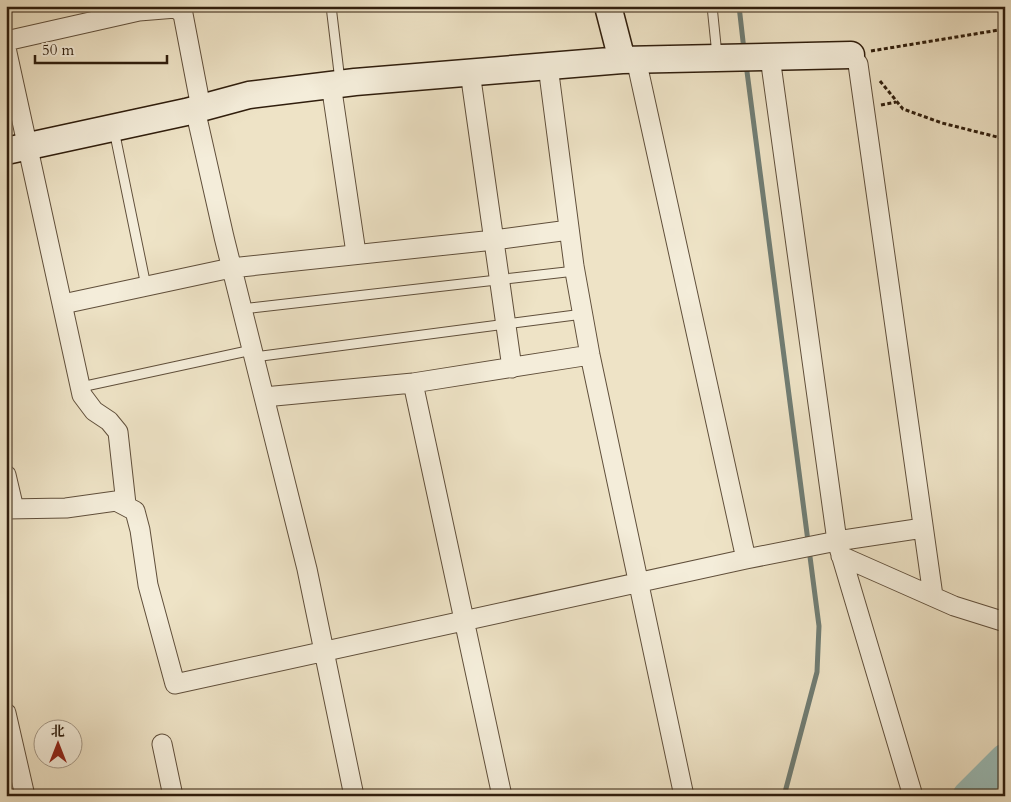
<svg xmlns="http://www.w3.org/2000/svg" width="1011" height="802" viewBox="0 0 1011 802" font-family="Cardo,'Noto Serif SC',serif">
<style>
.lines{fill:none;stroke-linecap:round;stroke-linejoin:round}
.stream{stroke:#707d74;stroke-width:5}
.river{stroke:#9abdb9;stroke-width:31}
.lane-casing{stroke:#604f3b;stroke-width:11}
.street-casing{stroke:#604f3b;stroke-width:21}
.secondary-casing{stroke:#301e0d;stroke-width:29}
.path{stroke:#301e0d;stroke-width:3;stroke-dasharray:4 2.5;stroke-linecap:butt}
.lane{stroke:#f4edda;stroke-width:9}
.street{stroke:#f4edda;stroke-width:19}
.secondary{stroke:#f4edda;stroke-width:26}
</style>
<rect width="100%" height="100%" fill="#eee3c6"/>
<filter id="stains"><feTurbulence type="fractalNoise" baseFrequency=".004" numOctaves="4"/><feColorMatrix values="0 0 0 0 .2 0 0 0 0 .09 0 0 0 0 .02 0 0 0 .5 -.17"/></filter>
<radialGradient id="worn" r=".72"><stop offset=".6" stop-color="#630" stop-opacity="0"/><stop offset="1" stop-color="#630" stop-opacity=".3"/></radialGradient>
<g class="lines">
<!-- stream -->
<path class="stream" d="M739,6L744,50
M746,64L819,626L817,672L784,796"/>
<!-- river -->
<path class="river" d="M968,796L1005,759"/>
<!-- lane casing -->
<g class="lane-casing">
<path id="lane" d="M331,6L340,81
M712,6L717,55
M114,130L146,286
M242,309L575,271
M254,357L583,314
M81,387L252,350"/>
</g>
<!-- street casing -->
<g class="street-casing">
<path id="street" d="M6,41L139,11L176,8L183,14L201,108
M6,48L82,395L94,411L109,421L118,432L126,504
M851,55L858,64L933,596
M770,57L837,541L913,796
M636,59L746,559
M548,66L574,266L590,355L684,796
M470,72L512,368
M331,84L356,253
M195,109L224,237L307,569L354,796
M63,304L231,268L494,240L569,230
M413,383L502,796
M264,397L413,383L590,355
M6,475L14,509
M6,509L66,508L116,501L135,511L140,530L148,585L175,684L746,559L837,541L923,528
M841,556L954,606L1005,622
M6,713L25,796
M162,744L173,796"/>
</g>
<!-- secondary casing -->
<g class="secondary-casing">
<path id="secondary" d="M608,6L622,60
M6,151L186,112L249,95L355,82L622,60L851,55"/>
</g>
<!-- path -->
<path class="path" d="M871,51L1005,29
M880,81L903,109L942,123L1005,139
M881,105L896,102"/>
<!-- lane -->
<use href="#lane" class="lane"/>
<!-- street -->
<use href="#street" class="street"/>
<!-- secondary -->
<use href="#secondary" class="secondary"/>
</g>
<!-- margin -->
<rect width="1011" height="802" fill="none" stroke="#eee3c6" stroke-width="25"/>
<rect x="8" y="8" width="996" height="787" fill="none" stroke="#301e0d" stroke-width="2.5"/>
<rect x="12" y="12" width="986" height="777" fill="none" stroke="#301e0d"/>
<!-- north arrow -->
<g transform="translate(58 744)"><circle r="24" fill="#f4edda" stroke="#a69a88"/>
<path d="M0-4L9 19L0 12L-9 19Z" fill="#8f2418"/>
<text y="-8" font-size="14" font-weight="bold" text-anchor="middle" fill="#301e0d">北</text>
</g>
<!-- scale -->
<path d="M35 55v8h132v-8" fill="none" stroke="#301e0d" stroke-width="2.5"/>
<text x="42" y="55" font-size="15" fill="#301e0d" stroke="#f4edda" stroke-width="4" paint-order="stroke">50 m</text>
<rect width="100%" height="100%" filter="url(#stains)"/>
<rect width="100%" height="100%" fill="url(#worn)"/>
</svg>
